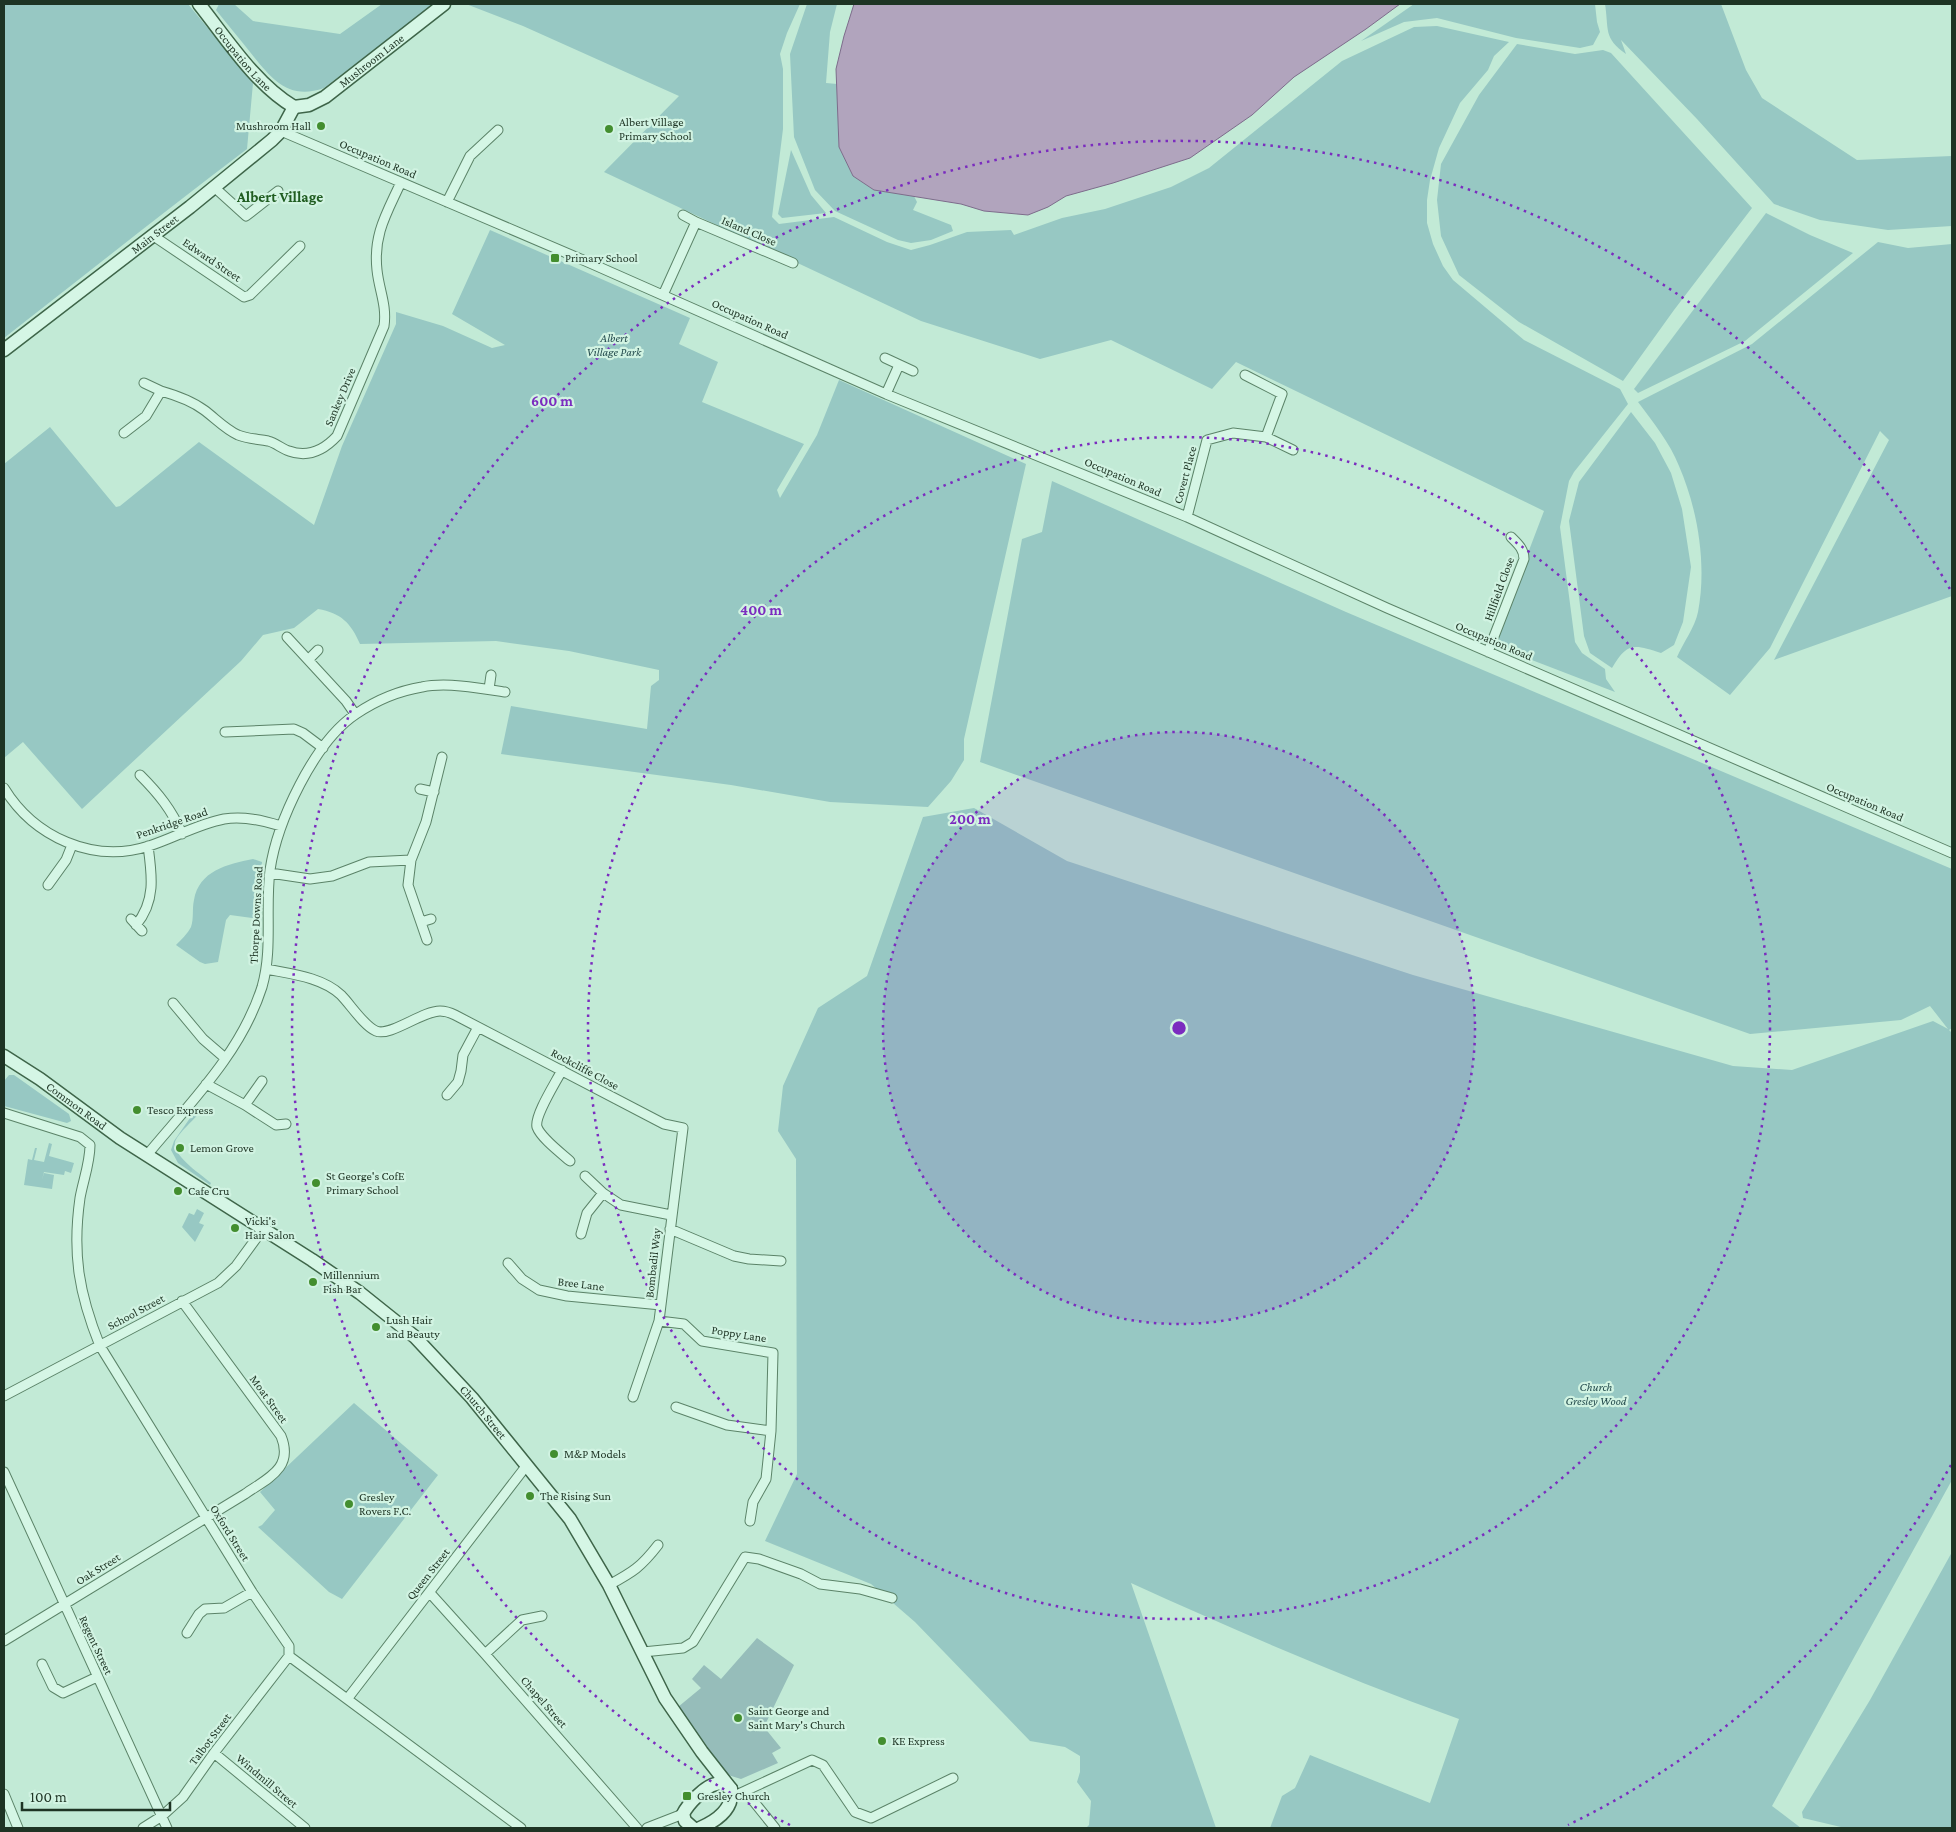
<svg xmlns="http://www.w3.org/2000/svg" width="1956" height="1832" viewBox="0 0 1956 1832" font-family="'Crimson Pro',serif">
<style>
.green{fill:#97c8c3}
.cemetery{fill:#96bdba}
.water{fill:#b1a4bd;stroke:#7d6c8b}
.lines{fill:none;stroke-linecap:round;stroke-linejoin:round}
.street-casing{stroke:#5b8368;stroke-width:11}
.secondary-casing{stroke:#3e6549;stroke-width:15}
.street{stroke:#d5f6e5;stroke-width:9}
.secondary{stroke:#d5f6e5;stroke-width:12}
.ring{fill:none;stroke:#7b2cbf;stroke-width:2.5;stroke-dasharray:2.5 5}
.poi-dot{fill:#438e2f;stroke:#d1f3e2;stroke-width:2}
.labels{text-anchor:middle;stroke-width:4.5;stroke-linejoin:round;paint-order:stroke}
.street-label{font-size:12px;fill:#1e3424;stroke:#d1f3e2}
.poi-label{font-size:12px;fill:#1e3424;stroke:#d1f3e2;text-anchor:start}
.park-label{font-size:12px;font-style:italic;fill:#264d4f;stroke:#d1f3e2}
.quarter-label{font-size:15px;font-weight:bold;fill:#205d21;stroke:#d1f3e2}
.centre{fill:#7b2cbf;stroke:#d1f3e2;stroke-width:2.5}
.ring-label{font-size:15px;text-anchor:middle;font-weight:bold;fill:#7b2cbf;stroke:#d1f3e2;stroke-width:4.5;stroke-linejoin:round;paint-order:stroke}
</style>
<rect width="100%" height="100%" fill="#c2ead6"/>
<!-- green -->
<path class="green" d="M4,4H188L253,83L247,149C165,211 85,275 4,338Z
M219,4H234L253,21L340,34L382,4H434L324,88C288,101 271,78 250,52C239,38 227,24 216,10Z
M466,4H800L787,33L780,54L783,69V129L772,217L779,224L834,217L887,242L911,250L930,245L967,232L1011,230L1014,235L1062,218L1105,209L1171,187L1209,168L1342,61L1414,27L1437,26L1509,42L1494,56L1488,70L1460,103L1439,148L1430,180L1427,200V223L1433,244L1443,266L1453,280L1524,340L1620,389L1628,404L1574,472L1569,481L1560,527L1575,642L1582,653L1605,669L1606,679L1615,692L1493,645L1544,511L1236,362L1212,389L1111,340L1040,359L921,321L604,172L679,96L523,26Z
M807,4H837L830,32L826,83L837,84L839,147L853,176L874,190L914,196L917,202L913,210L951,225L953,231L931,240L911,243L898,240L835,211L815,190L794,137L790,54Z
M1414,4H1595L1597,22L1600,32L1593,45L1580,48L1516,38L1437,18L1404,22L1361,41Z
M1605,4H1721L1746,70L1762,98L1857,160L1952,156V226L1888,230L1820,220L1774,204L1697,119L1621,40L1626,54C1603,38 1609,29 1605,4Z
M1517,44L1575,54L1603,50L1611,53L1752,208L1674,310L1623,381L1519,322L1459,275L1441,236L1437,200L1441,164L1479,95Z
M791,150L811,195L826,213L782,218L778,214Z
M1766,213L1810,235L1853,253L1745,341L1638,393L1634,389Z
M490,230L690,318L679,344L718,362L702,402L804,444L777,490L780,498L817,435L839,380L1026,464L964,739V760L951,781L928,807L830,802L731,785L501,754L511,706L647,729L651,686L659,680V670L569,651L496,641L360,644C351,623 341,613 318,609L294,628L263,635L241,661L82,809L23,742L4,758V464L50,427L116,507L120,506L199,442L314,525L342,446L396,324V312L443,326L492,348L505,345L452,314Z
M1878,242L1908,248L1952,244V596L1774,660L1889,440L1880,431L1770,648L1730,695L1677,657C1683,643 1695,627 1698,612C1707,565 1698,510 1679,466C1670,443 1653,422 1638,402L1752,344Z
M1631,412L1655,443L1671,473L1682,509L1691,567L1683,622L1674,645L1661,653C1634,644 1627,642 1612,668L1590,653L1584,636L1569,521L1579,482Z
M1052,481L1346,612L1952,869V1028L1949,1030L1952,1033V1480L1772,1806L1801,1828H1270L1282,1796L1295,1788L1310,1755L1430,1803L1459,1719C1347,1679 1239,1632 1131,1583L1216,1828H1086L1089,1825L1091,1801L1077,1782L1080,1772V1756L1065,1747L1030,1741L915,1622L871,1584L765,1541L797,1474L796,1159L778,1131L783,1086L818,1008L867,976L923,817L974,808L1067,861L1413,975L1733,1066L1792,1070L1933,1021L1948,1029L1930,1006L1901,1020L1750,1034L980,762L1022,539L1042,532Z
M253,859L262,862L260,882V919L230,915L226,920L218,962L205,964L200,962L176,945C181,940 188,933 191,927C194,919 192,908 194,900C199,871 227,864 253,859Z
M9,1075H14L69,1114L71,1121L67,1123L4,1106V1081Z
M197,1108L201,1111C195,1119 178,1133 175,1142C172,1156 202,1175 211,1183L210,1185L178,1163L171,1150L174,1141Z
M49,1143L52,1144L49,1156L74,1163L71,1173L65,1171L64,1175L44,1172L42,1180L44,1173L54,1175L52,1189L24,1185L28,1159L32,1160L35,1148H37L34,1160L44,1162Z
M197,1209L204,1213L199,1223L204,1225L195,1242L182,1227L189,1213L194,1215Z
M354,1403L438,1475L342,1599L329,1592L258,1527L262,1525L275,1510L260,1492Z
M1952,1552V1828H1845L1803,1818L1802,1812L1870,1700Z"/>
<!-- cemetery -->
<path class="cemetery" d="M757,1638L794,1665L764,1727L781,1748L772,1753L778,1763L741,1779L728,1775L678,1707L701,1688L692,1679L704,1665L721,1679Z"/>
<!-- water -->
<path class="water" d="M854,4H1400L1366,29L1294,77L1252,115L1190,158L1113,183L1066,196L1048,207L1028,215L984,211L961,204L874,190L853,176L839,147L836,69L844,36Z"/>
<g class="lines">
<!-- street casing -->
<g class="street-casing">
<path id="street" d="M281,131L590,263L886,394L1187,517L1387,608L1952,853
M214,187L246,216L278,191
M447,202L470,156L498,130
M683,215L696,222
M152,235L244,297L250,295L300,246
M663,295L696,222L793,263
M885,358L913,371
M1245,375L1282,394L1266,437
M144,383L161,391
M886,394L899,365
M124,433L146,416L161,391C175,395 192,401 204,410C215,418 225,429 238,435C248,439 258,439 268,441C276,443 282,449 289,451C308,458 324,450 337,436L384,326C387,305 379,290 377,270C373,234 387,213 401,182
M1187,517L1207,440L1233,433L1266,437L1293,450
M287,637L346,701L355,714
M1488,652L1524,559C1524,549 1518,544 1511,537
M309,659L318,650
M489,689L491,675
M225,732L294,729L303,733L323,748
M140,775C158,793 172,810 182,834
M4,788C34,837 93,864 149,846C174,838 198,824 224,819C244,816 262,820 281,826
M420,789L434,792
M270,873L310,879L332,876L369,862L411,860
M48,885L66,860L72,845
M131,919L142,931
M421,922L431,919
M136,925C156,901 152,875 148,846
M427,940L408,885L411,860L426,822L442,757
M266,969C291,974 322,977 341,995C350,1004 364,1026 376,1031C390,1037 422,1011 440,1011C445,1011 451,1013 455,1015L664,1124L683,1128L659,1321L633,1397
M173,1003L203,1039L225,1058
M562,1070C556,1082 534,1116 537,1127C541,1138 561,1153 570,1161
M206,1084L245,1105L276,1125L286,1124
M447,1095L458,1082L461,1071L463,1055L478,1027
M245,1105L262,1081
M4,1113L80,1137L90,1145C90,1163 83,1181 80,1198C72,1254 79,1294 100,1346L252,1592L289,1646V1656L521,1828
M147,1155C190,1103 241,1053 262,987C273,949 265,910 270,870C277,822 314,742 356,714C375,701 398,691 422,687C446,682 480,688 505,692
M585,1176L603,1193L621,1205L671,1215
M670,1229L734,1256L749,1259L781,1261
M581,1234L587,1213L603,1193
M508,1263L522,1279L539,1290L567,1296L661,1305
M659,1321L684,1324L702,1341L773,1353L771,1431L766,1479L753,1502L750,1521
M4,1396L218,1283L236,1266L263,1229
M676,1407L727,1425L771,1431
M4,1472L167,1828
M609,1585C633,1572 641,1567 658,1545
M430,1593L485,1654L637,1828
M187,1633L199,1614L205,1609L224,1608L252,1592
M4,1641L245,1494C268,1478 294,1468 281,1436L182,1301
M643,1652L683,1648L693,1642L745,1557L759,1559L801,1574L820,1584L860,1589L892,1598
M485,1654L522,1620L542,1616
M42,1664L53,1687L63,1693L97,1677
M348,1698L527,1465
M214,1753L305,1828
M746,1792L775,1828
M4,1794L18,1828
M732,1797L812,1760L823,1765L855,1812L871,1818L953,1778
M143,1828L162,1816L183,1797L214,1753L289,1656
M647,1828L683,1814"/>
</g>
<!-- secondary casing -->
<g class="secondary-casing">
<g id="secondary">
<path id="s1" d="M199,4C226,38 256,85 294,107"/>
<path id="s2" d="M294,107L309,105L325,97L444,4"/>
<path id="s3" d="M4,350L190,207L272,140L281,131L294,107"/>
<path id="s4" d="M4,1056L40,1079L120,1138L312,1260L360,1293L415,1337L472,1398L570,1519L609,1585L665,1698L702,1752L731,1789"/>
<path d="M693,1828L685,1821L683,1814C688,1804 705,1786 716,1784C722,1782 726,1786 731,1789C734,1809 716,1821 700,1828"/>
</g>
</g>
<!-- street -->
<use href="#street" class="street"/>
<!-- secondary -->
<use href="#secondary" class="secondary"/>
</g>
<!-- distance rings -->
<circle cx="1179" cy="1028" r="296" fill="#7b2cbf" fill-opacity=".12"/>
<g class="ring">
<circle cx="1179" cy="1028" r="296"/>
<circle cx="1179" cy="1028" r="591"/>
<path d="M1951 1465A887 887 0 0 1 1568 1825M790 1825A887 887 0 1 1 1951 591"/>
</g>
<!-- markers -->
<g class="poi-dot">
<circle cx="321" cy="126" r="5"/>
<circle cx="609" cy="129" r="5"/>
<rect x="550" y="253" width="10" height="10" rx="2.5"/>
<circle cx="137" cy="1110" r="5"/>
<circle cx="180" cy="1148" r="5"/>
<circle cx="316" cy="1183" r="5"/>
<circle cx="178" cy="1191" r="5"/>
<circle cx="235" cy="1228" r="5"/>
<circle cx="313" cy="1282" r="5"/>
<circle cx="376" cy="1327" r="5"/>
<circle cx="554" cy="1454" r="5"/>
<circle cx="530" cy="1496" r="5"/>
<circle cx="349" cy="1504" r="5"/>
<circle cx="738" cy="1718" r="5"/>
<circle cx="882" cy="1741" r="5"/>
<rect x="682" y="1791" width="10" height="10" rx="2.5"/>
</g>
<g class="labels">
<!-- street labels -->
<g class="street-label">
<text dy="4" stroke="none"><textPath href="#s1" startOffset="70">Occupation Lane</textPath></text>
<text dy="4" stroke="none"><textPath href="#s2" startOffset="92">Mushroom Lane</textPath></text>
<text transform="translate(378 159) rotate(23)" y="4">Occupation Road</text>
<text transform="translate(749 231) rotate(23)" y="4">Island Close</text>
<text dy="4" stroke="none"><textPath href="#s3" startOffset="190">Main Street</textPath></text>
<text transform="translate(212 260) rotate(34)" y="4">Edward Street</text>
<text transform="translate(750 319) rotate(24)" y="4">Occupation Road</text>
<text transform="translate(340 397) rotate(-67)" y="4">Sankey Drive</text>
<text transform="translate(1185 475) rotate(-75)" y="4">Covert Place</text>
<text transform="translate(1123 477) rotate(23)" y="4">Occupation Road</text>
<text transform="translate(1499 589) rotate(-70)" y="4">Hillfield Close</text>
<text transform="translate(1494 641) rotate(23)" y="4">Occupation Road</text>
<text transform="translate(1865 802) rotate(23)" y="4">Occupation Road</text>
<text transform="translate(172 823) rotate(-19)" y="4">Penkridge Road</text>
<text transform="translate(256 915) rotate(-87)" y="4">Thorpe Downs Road</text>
<text transform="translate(585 1069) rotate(28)" y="4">Rockcliffe Close</text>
<text dy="4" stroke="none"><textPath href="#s4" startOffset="88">Common Road</textPath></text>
<text transform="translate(653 1263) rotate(-84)" y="4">Bombadil Way</text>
<text transform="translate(581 1284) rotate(7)" y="4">Bree Lane</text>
<text transform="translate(136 1312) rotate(-28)" y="4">School Street</text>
<text transform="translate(739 1334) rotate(9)" y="4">Poppy Lane</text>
<text transform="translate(269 1399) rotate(54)" y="4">Moat Street</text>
<text dy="4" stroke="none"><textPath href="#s4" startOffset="600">Church Street</textPath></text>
<text transform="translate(230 1533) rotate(58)" y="4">Oxford Street</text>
<text transform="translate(98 1569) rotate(-32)" y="4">Oak Street</text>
<text transform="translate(428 1574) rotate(-52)" y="4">Queen Street</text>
<text transform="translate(96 1645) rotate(65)" y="4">Regent Street</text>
<text transform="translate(544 1702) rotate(49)" y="4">Chapel Street</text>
<text transform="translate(210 1739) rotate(-53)" y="4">Talbot Street</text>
<text transform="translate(267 1781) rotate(40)" y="4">Windmill Street</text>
</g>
<!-- poi labels -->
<g class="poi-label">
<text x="619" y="126">Albert Village<tspan x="619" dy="14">Primary School</tspan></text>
<text x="311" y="130" text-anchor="end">Mushroom Hall</text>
<text x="565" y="262">Primary School</text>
<text x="147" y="1114">Tesco Express</text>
<text x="190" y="1152">Lemon Grove</text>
<text x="326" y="1180">St George's CofE<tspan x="326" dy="14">Primary School</tspan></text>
<text x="188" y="1195">Cafe Cru</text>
<text x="245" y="1225">Vicki's<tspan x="245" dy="14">Hair Salon</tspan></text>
<text x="323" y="1279">Millennium<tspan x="323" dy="14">Fish Bar</tspan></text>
<text x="386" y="1324">Lush Hair<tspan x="386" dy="14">and Beauty</tspan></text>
<text x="564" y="1458">M&amp;P Models</text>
<text x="540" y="1500">The Rising Sun</text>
<text x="359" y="1501">Gresley<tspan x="359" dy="14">Rovers F.C.</tspan></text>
<text x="748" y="1715">Saint George and<tspan x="748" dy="14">Saint Mary's Church</tspan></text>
<text x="892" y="1745">KE Express</text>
<text x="697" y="1800">Gresley Church</text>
</g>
<!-- park labels -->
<g class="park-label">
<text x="614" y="342">Albert<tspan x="614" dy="14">Village Park</tspan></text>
<text x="1596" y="1391">Church<tspan x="1596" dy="14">Gresley Wood</tspan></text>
</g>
<!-- quarter labels -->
<g class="quarter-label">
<text x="280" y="202">Albert Village</text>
</g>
</g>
<circle cx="1179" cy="1028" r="8" class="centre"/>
<g class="ring-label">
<text x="552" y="406">600 m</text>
<text x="761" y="615">400 m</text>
<text x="970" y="824">200 m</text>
</g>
<!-- border -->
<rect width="1956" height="1832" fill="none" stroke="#1e3424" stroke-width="10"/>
<!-- scale -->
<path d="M22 1802v8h148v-8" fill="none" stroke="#1e3424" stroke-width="2.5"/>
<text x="30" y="1802" font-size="15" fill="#1e3424" stroke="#d1f3e2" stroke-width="4" paint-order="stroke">100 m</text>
</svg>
